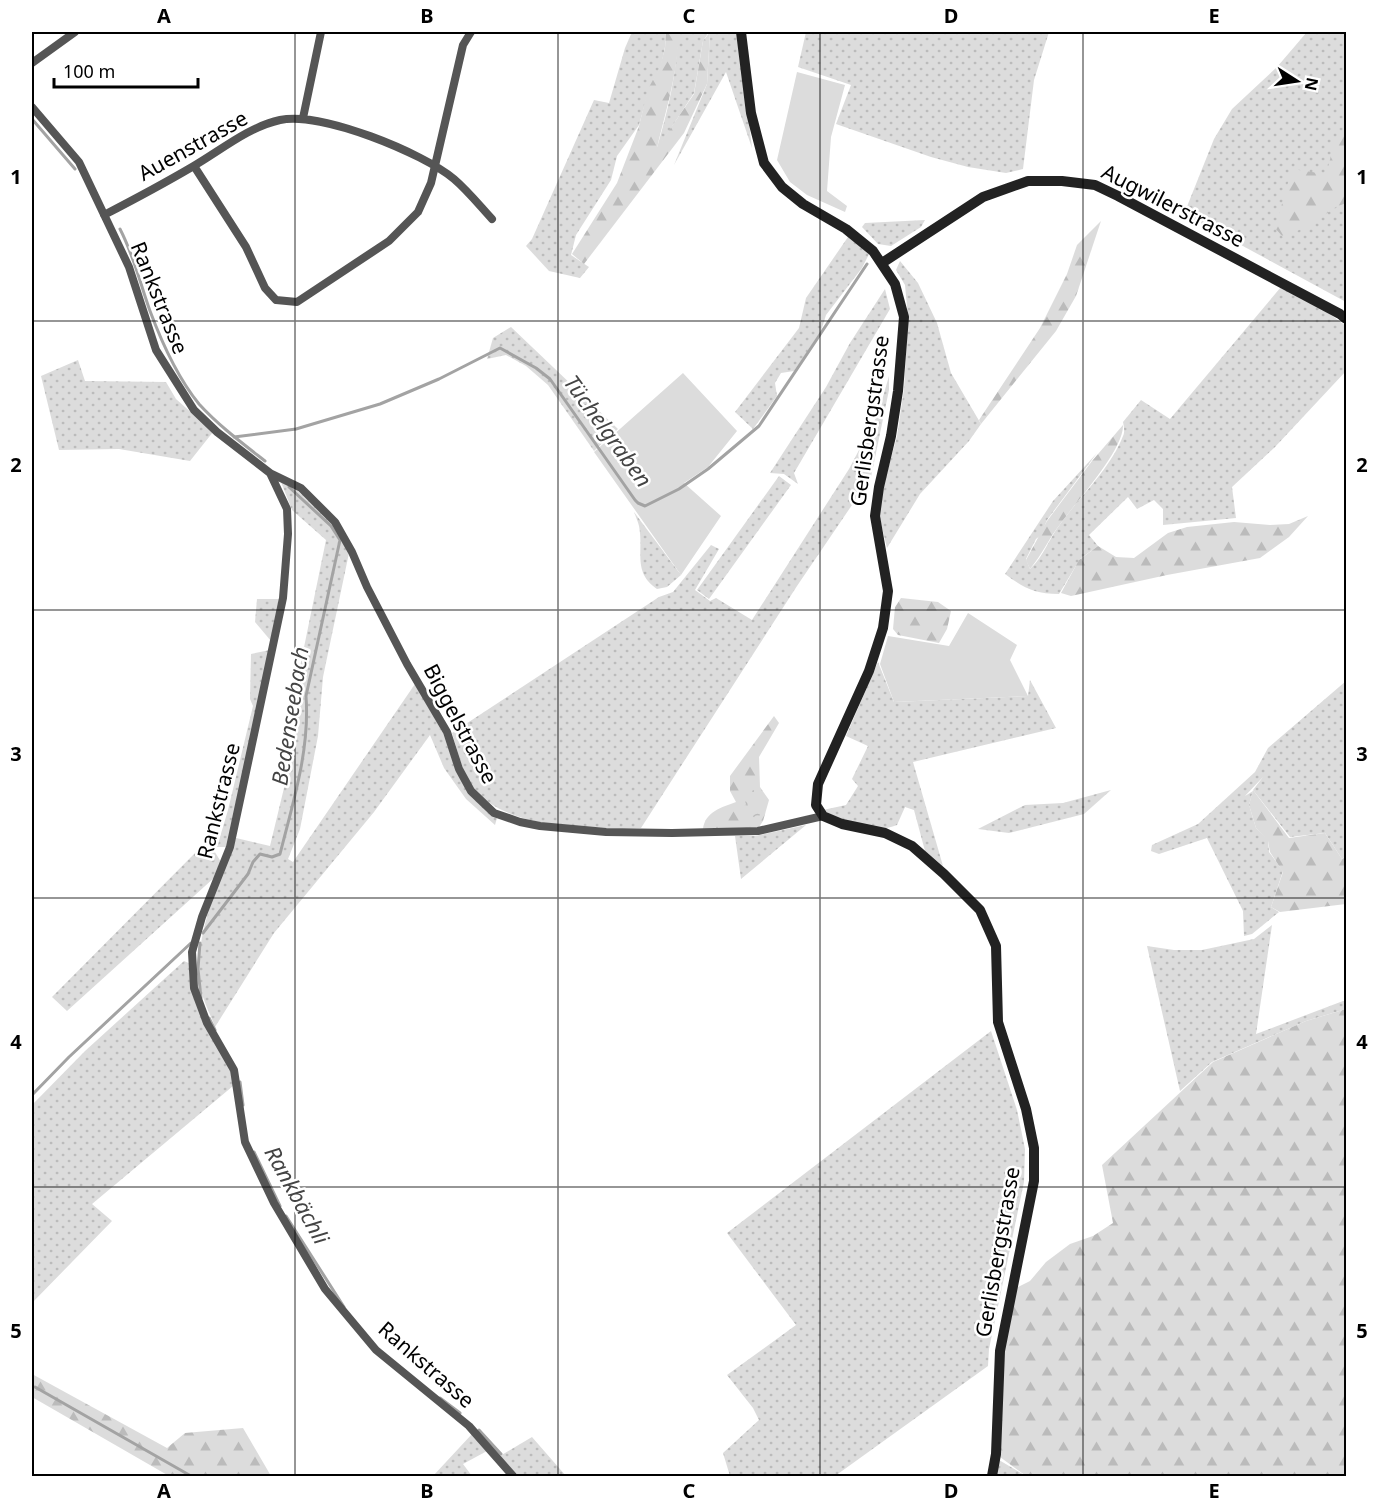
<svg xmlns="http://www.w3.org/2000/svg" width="1378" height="1508" viewBox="0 0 1378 1508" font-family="'Noto Sans',sans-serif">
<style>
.grass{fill:url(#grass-dots)}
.forest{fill:url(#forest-firs)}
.park{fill:url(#park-crowns)}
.garden{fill:#dcdcdc}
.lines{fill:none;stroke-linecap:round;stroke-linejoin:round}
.stream{stroke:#a3a3a3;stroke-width:3}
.street{stroke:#555;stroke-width:8}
.secondary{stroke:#222;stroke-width:10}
.grid{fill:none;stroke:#000;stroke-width:1.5;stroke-opacity:0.55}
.labels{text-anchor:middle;stroke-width:5;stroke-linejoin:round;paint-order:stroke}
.street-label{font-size:21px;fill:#000;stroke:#fff}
.water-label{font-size:22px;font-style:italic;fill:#444;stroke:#fff}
.neatline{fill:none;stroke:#000;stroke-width:2}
.grid-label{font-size:20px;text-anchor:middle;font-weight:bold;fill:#000}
</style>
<defs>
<pattern id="grass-dots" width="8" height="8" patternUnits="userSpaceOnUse" patternTransform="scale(1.5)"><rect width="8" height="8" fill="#dcdcdc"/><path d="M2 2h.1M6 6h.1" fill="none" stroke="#bbb" stroke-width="1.8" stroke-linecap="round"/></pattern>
<pattern id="forest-firs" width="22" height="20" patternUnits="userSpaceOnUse" patternTransform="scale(1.5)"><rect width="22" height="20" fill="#dcdcdc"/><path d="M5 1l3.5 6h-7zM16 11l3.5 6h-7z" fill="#bbb"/></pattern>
<pattern id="park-crowns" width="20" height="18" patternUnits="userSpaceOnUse" patternTransform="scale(1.5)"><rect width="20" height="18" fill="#dcdcdc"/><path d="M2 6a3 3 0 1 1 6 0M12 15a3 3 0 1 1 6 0" fill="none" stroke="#bbb"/></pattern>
</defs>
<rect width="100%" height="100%" fill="#fff"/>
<!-- grass -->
<path class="grass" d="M632,32H666L665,47L661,66L649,89L639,125L617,156L611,180L576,235L571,255L589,267L580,278L549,271L526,246L532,239L594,100L609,103L625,48Z
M678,32H709L703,41L694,93L656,151C668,111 677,73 678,32Z
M710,32H738L752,148L726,72L674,165L707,84Z
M806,32H1049L1034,80L1023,169L1006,173L968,167L931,157L836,124L851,85L798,67Z
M1307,32H1346V302L1184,214L1214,139L1232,109L1277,67Z
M925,220L921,227L891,246L878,244L862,227L865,223Z
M848,237L869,254L862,268L826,315L821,331L794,371L781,373L775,383L777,396L753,429L735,412L799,328L806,298Z
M900,261L918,283L937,323L951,373L981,424L969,441L920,494L887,548L879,515L884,484L897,436L904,389L908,317L905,285L896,270Z
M1281,287L1323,309L1346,326V371L1275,447L1232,487L1236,518L1163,525V509L1154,500L1137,509L1128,497L1089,535L1098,546L1080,559L1059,594C1034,594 1024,588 1005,574L1053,501L1097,453L1047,520L1041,535L1036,539L1026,559L1030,569C1044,556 1049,538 1061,523C1081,495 1110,469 1123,436C1125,432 1124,427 1123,422L1141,400L1170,419Z
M885,289L890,309L794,473L798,484L784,474L770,473L826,387L850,343Z
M511,327L618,429L594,451L548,385L526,366L506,355L487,359L493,338Z
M78,360L85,381L166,382L176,399L213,432L190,461L119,449L59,450L41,376Z
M889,376V390L871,477L797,586L641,828C590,828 510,831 474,789C462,774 458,751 452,733L659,597L673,592L711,545L719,549L695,590L710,601L716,598L752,620L849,469L878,414Z
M779,476L791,485L709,599L697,590Z
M281,482L298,491L332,524L349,553L323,677L318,736L300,829L288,859L293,862L415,684L443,733L456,770L497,818L495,825L466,799L444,768L430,735L374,812L274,933L215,1027C210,1013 201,997 200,983C194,933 219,884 236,838L270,846L291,759L294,696L326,540L292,510Z
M634,512L681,575L667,587L657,589C632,572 644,551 639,526C638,522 636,517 634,512Z
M257,599H280L271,641L255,622Z
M270,650L227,847H217L228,810L253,706L250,699L251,654Z
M878,662L894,702L1028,696L1030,680L1056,728L913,762L943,866L925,851L914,810L905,807L897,825C874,835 843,822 823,810L846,805L858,786L852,779L868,746L846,736Z
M1346,681V856L1342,859L1325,833L1290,837L1253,790L1263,777L1245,796L1253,791L1249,805L1256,828L1268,840L1269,852L1283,871L1271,907L1279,912L1252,934L1244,936L1243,911L1207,838L1159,854L1151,851L1152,845L1198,824L1255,772L1268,748Z
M1111,790L1084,814L1009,833L978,829L1025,805L1063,803Z
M806,825L741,879L735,836H755Z
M201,847L213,849L221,862L215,877L67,1011L52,997Z
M1272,925L1256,1034L1343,1001H1346V1009L1306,1021L1212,1062L1180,1091L1147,946L1174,950H1202L1254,939Z
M184,961L191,964L192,989L231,1072L233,1086L92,1204L112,1221L32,1303V1105L85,1051Z
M991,1031L1017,1110L1025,1149L1024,1182L989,1349L988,1366L835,1476H730L723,1453L759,1420L753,1408L727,1375L796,1325L727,1233Z
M472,1434L487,1451L463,1464L472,1476H433Z
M532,1437L566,1476H518L500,1456Z
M999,1460L1026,1476H997Z"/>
<!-- forest -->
<path class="forest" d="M666,32H679C677,76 667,106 657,148L694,94L703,41L710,32L707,84L684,133L584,264L572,254L617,183L639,126L648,89L660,67L665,48Z
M1346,133V203L1336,207L1306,227L1283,237L1275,228L1292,169L1325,174C1331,162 1331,151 1335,138Z
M1101,221L1076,296L1056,331L981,424L979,420L1040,328L1067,274L1077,245Z
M1123,425C1124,450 1076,502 1061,523C1049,538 1042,555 1030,569L1026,560L1047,521L1092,461Z
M1308,516L1289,537L1260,558L1167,575L1071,596L1061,593L1079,560L1098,546L1116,557L1134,558L1168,533L1187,527L1234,522L1270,525L1289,524Z
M901,598L938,602L951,611L947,629L939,643L898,635L893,629L895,607Z
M774,716L779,723L759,757L760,787L769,800L763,821L759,827L703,829C705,812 722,807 736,802L730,791V776Z
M1253,790L1289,838L1325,833L1342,859L1346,857V904L1280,912L1271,907L1283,872L1270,852L1268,841L1256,828L1249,805Z
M1346,1009V1476H1026L996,1454L1010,1291L1030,1281L1046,1262L1070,1244L1093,1236L1113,1223L1102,1165L1213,1062L1306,1021Z
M32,1374L167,1448L185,1433L243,1428L271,1476H169L32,1397Z"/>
<!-- park -->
<path class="park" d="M756,790L763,805L758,820L745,811L746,791Z"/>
<!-- garden -->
<path class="garden" d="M797,72L845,85L831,137L827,191L847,206L845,212L807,195L790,182L777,160Z
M683,373L737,431L708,467L684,483L721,516L681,575L594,452Z
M968,613L1017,645L1010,660L1028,696L894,702L880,664L888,636L949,646Z"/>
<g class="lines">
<!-- stream -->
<path class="stream" d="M32,119L75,169
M120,229C134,256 140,283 150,311C162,343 177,377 199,404C218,425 242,443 265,461
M234,437L296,429L380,404L439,379L500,348L536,368L550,379L635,500L638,503L645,506L679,489L708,469L759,426L867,264
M203,933L248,874L253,862L260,854L272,857L280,854C293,802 310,750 306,696L340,540L331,526L289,487
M200,943L198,969L201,998
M209,1018L215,1030
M240,1082L243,1105
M32,1095L69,1057L191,943
M254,1152L280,1206
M286,1216L344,1307
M35,1387L191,1476
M440,1398L460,1413
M479,1430L501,1454"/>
<!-- street -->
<path class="street" d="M32,63L75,32
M32,107L79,162L129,267L156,350L194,410L217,432L270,473L287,509L288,534L283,598L255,730L230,847L202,917L192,952L194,988L207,1023L234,1070L245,1142L274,1203L325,1289L376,1350L469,1426L513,1476
M303,118L321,32
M194,166L246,247L265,288L276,300L297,302L389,241L418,212L431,183L463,45L471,32
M104,215C133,200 163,184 192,167C220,151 248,127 280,120C321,111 423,153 454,179C468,191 480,206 492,219
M270,473L301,488L335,522L352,552L367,587L407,664L447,732L459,769L471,791L494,813L520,822L540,826L606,832L672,833L758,831L823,816"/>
<!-- secondary -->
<path class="secondary" d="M741,32L751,113L764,163L782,187L803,204L846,229L873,251L895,284L904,317L898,391L891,436L879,487L875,516L888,591L883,628L869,671L818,784L816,805L823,816L842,824L885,833L912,846L944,874L980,910L996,946L998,1022L1026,1109L1034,1148V1181L1000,1351L996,1454L992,1476
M882,263L983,197L1028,181H1062L1095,185L1118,196L1340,314L1346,319"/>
</g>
<!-- grid -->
<path class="grid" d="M295,32V1476M558,32V1476M820,32V1476M1083,32V1476M32,321H1346M32,610H1346M32,898H1346M32,1187H1346"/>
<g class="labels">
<!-- street labels -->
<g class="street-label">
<text transform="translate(193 146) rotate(-29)" y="7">Auenstrasse</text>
<text transform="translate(1173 206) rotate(27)" y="7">Augwilerstrasse</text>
<text transform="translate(159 298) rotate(68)" y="7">Rankstrasse</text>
<text transform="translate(870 421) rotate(-82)" y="7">Gerlisbergstrasse</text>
<text transform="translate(460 724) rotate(62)" y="7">Biggelstrasse</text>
<text transform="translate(219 801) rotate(-76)" y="7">Rankstrasse</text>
<text transform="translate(998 1252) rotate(-80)" y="7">Gerlisbergstrasse</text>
<text transform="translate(426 1365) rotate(41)" y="7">Rankstrasse</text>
</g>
<!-- water labels -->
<g class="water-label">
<text transform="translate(608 431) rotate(54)" y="8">Tüchelgraben</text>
<text transform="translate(290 716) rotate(-81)" y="8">Bedenseebach</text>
<text transform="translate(297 1195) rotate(61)" y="8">Rankbächli</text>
</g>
</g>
<!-- border -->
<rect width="1378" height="1508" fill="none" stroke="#ffffff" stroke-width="66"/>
<!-- north arrow -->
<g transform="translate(1297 81) rotate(102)" stroke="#ffffff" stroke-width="4.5" paint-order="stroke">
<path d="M0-4.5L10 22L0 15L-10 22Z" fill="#000000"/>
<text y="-9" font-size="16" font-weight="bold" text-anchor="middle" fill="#000000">N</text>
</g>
<!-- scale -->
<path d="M54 78v9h144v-9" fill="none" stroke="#000000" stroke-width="3"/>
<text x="63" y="78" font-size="18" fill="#000000" stroke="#ffffff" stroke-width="4.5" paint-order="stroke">100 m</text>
<rect x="33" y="33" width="1312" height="1442" class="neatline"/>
<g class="grid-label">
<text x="164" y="23">A</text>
<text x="427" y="23">B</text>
<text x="689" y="23">C</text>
<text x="951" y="23">D</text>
<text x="1214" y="23">E</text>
<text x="16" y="184">1</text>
<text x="1362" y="184">1</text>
<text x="16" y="472">2</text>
<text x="1362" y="472">2</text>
<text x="16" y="761">3</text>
<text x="1362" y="761">3</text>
<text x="16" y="1049">4</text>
<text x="1362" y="1049">4</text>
<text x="16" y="1338">5</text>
<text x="1362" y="1338">5</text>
<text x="164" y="1498">A</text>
<text x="427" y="1498">B</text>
<text x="689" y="1498">C</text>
<text x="951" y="1498">D</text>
<text x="1214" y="1498">E</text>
</g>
</svg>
